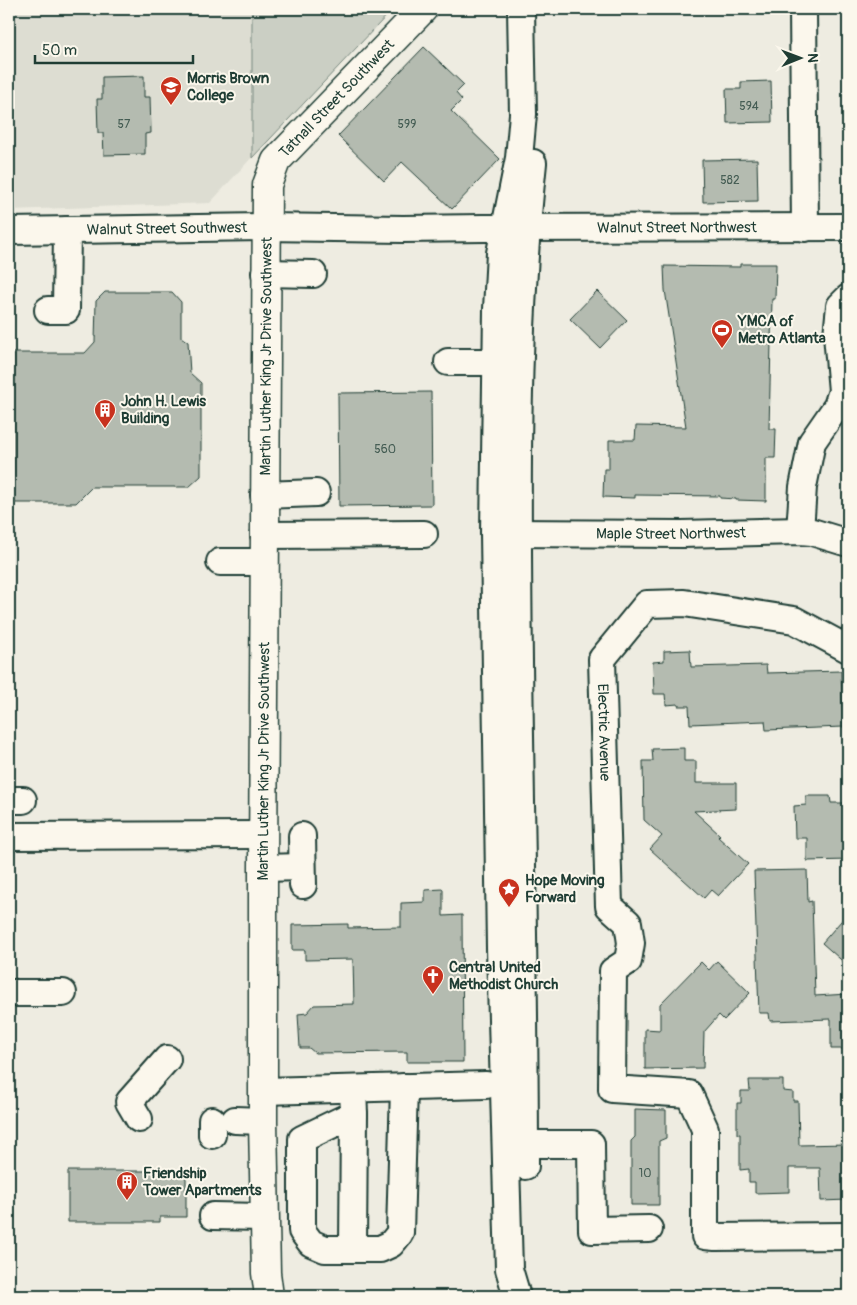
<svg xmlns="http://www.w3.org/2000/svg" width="857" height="1305" viewBox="0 0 857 1305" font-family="Pangolin,sans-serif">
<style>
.built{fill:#ddddd2}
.green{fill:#cbcfc4;stroke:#75867c}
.building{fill:#b4bbb0;stroke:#1f3d34}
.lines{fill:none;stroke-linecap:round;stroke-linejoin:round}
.minor-casing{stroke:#1f3d34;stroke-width:30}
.major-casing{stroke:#1f3d34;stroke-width:31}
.minor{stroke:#fbf7ec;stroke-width:26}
.major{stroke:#fbf7ec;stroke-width:28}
.labels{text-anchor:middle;stroke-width:4;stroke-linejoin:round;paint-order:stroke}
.number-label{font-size:12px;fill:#445c53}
.poi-label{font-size:15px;font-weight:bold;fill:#1f3d34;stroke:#fbf7ec;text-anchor:start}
.street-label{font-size:15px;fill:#1f3d34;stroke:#fbf7ec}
</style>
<rect width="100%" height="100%" fill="#eeece1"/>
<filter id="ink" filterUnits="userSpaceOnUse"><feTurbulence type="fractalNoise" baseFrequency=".02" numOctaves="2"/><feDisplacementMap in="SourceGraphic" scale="10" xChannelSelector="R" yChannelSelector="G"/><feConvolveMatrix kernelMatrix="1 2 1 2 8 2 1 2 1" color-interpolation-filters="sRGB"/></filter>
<g filter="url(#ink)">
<!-- built -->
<path class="built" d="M9,9H388L210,203L9,210Z"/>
<!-- green -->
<path class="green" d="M252,9H393L252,158Z"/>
<!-- building -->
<path class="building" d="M424,47L464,85L456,93L462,100L451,111L500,159L452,209L402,162L384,181L338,136Z
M144,76V97H150L151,133L145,134V154L104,155L103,133H98L97,99H102V77Z
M771,81L772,122L727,123L726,89H741V82Z
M757,159L758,201L703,202L702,160Z
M740,264H776L775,299H772L769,429H776L775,458H766V501L736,500V499L720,498V496L635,495V498L603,497L604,469H609V440H635L636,426L686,427L665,290L664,266L740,267Z
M597,291L627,320L600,348L570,319Z
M105,292H172L181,302V337L188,342L190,373L201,383V476L189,487H92L76,503H9V353H85L95,342L96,301Z
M431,392L432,505L339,506L338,393Z
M690,650L691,667L766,665L767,673L841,671L843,727L766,730L765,721L690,724L689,706H678V704L666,705L665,694H654L653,662L664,661V651Z
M684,748V761H696V783H736V809L694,811L720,835L718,837L748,864L718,896L711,890L704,898L650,849L662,836L644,820L643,761H653L652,749Z
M806,796H830L831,803H848V860L807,861V838H795L794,806L806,805Z
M807,870L808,902L812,901L815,996L848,994V1049H831V1019L770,1021L769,1013H759L754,871Z
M443,889V916L462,915L463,1062H407V1052L315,1053L309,1048H300L298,1014L307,1013L314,1005L354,1004L353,959L305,960V950H292V925L348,924V928L401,927V903L425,902V890Z
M848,913V966L822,943Z
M717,961L750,993L724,1020L719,1015L704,1032L703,1068L645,1069V1029L660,1030V1004L701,962L709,970Z
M749,1080H783V1091L793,1092V1101H798L799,1145L848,1144V1200L821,1201L820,1168H789V1192L755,1193V1182H749V1169L740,1170V1134H737V1103H741V1091H750Z
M635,1109L666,1110V1138L659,1141V1205H631V1141L635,1137Z
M68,1171H186V1217H160V1222H68Z"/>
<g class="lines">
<!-- minor casing -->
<g class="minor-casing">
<g id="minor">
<path d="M803,9L805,228"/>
<path id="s1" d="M9,231L265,227L403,229L484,228L848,227"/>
<path d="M265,273L313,274"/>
<path d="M48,310H66L67,230"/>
<path d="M448,362H497"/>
<path d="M264,495L316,493"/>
<path d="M800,531L803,487L812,442L837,406L842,391L837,335L840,306L848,298"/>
<path id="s2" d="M499,533L682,534L800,531L812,532L848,543"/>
<path d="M264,535L424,534"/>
<path d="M220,562H264"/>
<path id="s3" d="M848,649L794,620L684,603L647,604L602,659L609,906L628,923L631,943L628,961L613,971L612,1089L689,1094L705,1129V1236L715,1237L848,1236"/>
<path d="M9,800H23"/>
<path d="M9,836L263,835"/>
<path d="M302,836L303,885"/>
<path d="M263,868L302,867"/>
<path d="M9,993H63"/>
<path d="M353,1089L354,1114L302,1139V1231L311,1243L325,1249H380L391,1244L400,1233L404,1087"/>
<path d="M263,1091L486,1085"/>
<path d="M139,1119L129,1102L167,1059"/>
<path d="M212,1120V1135"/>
<path d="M235,1120L263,1121"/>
<path d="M507,1144H591L592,1230L649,1229"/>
<path d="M525,1166C525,998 521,830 519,662C517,496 515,329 533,163"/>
<path d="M213,1216L265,1217"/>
<path d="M353,1249L354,1114"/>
<path d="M517,1296L509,1269L500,948L494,533L497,309L500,253L519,158L523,114L521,9"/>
</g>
</g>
<!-- major casing -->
<g class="major-casing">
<g id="major">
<path id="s4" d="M269,1296L266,1273L263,1121V868L267,185L276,161L423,9"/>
</g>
</g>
<!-- minor -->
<use href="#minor" class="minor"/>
<!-- major -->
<use href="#major" class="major"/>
</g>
</g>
<!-- icons -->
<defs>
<g id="university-pin" transform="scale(1.125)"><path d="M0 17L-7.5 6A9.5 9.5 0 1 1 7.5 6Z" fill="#c8321e" stroke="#fbf7ec"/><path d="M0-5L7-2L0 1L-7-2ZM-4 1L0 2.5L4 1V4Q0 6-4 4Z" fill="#fff"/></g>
<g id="stadium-pin" transform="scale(1.125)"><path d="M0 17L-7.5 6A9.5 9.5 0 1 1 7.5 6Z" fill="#c8321e" stroke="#fbf7ec"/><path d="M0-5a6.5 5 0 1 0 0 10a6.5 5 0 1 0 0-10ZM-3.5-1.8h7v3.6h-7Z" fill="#fff"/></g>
<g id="building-pin" transform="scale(1.125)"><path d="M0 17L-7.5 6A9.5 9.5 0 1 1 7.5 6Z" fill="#c8321e" stroke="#fbf7ec"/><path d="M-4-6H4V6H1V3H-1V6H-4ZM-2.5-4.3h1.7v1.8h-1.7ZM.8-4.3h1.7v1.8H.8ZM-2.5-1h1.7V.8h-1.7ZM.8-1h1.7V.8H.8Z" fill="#fff"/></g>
<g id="sight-pin" transform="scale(1.125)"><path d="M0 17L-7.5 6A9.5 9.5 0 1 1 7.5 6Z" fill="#c8321e" stroke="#fbf7ec"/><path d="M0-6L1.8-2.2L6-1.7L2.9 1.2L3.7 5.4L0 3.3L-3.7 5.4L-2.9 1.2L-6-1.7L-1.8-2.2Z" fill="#fff"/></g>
<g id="church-pin" transform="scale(1.125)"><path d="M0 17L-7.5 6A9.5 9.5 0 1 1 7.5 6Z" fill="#c8321e" stroke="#fbf7ec"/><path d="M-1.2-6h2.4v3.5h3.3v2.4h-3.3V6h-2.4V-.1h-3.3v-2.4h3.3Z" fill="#fff"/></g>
</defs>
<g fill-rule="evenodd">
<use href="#university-pin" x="171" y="87"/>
<use href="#stadium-pin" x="722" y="330"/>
<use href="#building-pin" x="105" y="410"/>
<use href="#sight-pin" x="509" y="889"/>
<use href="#church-pin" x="433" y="976"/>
<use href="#building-pin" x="127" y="1182"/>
</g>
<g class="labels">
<!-- number labels -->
<g class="number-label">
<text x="749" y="110">594</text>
<text x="124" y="128">57</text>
<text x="407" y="128">599</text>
<text x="730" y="184">582</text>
<text x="385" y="453">560</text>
<text x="645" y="1177">10</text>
</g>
<!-- poi labels -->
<g class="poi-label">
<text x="187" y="83">Morris Brown<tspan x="187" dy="17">College</tspan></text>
<text x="738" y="326">YMCA of<tspan x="738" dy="17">Metro Atlanta</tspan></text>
<text x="121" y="406">John H. Lewis<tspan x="121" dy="17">Building</tspan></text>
<text x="525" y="885">Hope Moving<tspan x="525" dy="17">Forward</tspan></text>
<text x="449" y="972">Central United<tspan x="449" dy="17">Methodist Church</tspan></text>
<text x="143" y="1178">Friendship<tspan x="143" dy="17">Tower Apartments</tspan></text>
</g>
<!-- street labels -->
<g class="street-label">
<text dy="5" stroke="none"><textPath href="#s4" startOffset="1224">Tatnall Street Southwest</textPath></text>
<text dy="5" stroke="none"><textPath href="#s1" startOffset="158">Walnut Street Southwest</textPath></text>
<text dy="5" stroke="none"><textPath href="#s1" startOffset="668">Walnut Street Northwest</textPath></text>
<text dy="5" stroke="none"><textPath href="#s4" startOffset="940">Martin Luther King Jr Drive Southwest</textPath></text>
<text dy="5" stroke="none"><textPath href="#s2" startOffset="172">Maple Street Northwest</textPath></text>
<text dy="5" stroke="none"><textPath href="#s3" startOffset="354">Electric Avenue</textPath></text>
<text dy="5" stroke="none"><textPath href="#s4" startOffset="535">Martin Luther King Jr Drive Southwest</textPath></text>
</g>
</g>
<!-- margin -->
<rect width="857" height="1305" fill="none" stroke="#fbf7ec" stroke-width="30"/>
<rect x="15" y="15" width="827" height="1275" fill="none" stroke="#1f3d34" stroke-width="2" filter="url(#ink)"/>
<!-- north arrow -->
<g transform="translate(800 58) rotate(89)" stroke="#fbf7ec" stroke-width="4" paint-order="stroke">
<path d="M0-4L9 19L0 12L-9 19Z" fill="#1f3d34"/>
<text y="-8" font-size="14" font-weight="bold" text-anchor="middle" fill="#1f3d34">N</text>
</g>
<!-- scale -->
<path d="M35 55v8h158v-8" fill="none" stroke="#1f3d34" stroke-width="2.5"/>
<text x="42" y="55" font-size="15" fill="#1f3d34" stroke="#fbf7ec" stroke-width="4" paint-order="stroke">50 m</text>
</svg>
